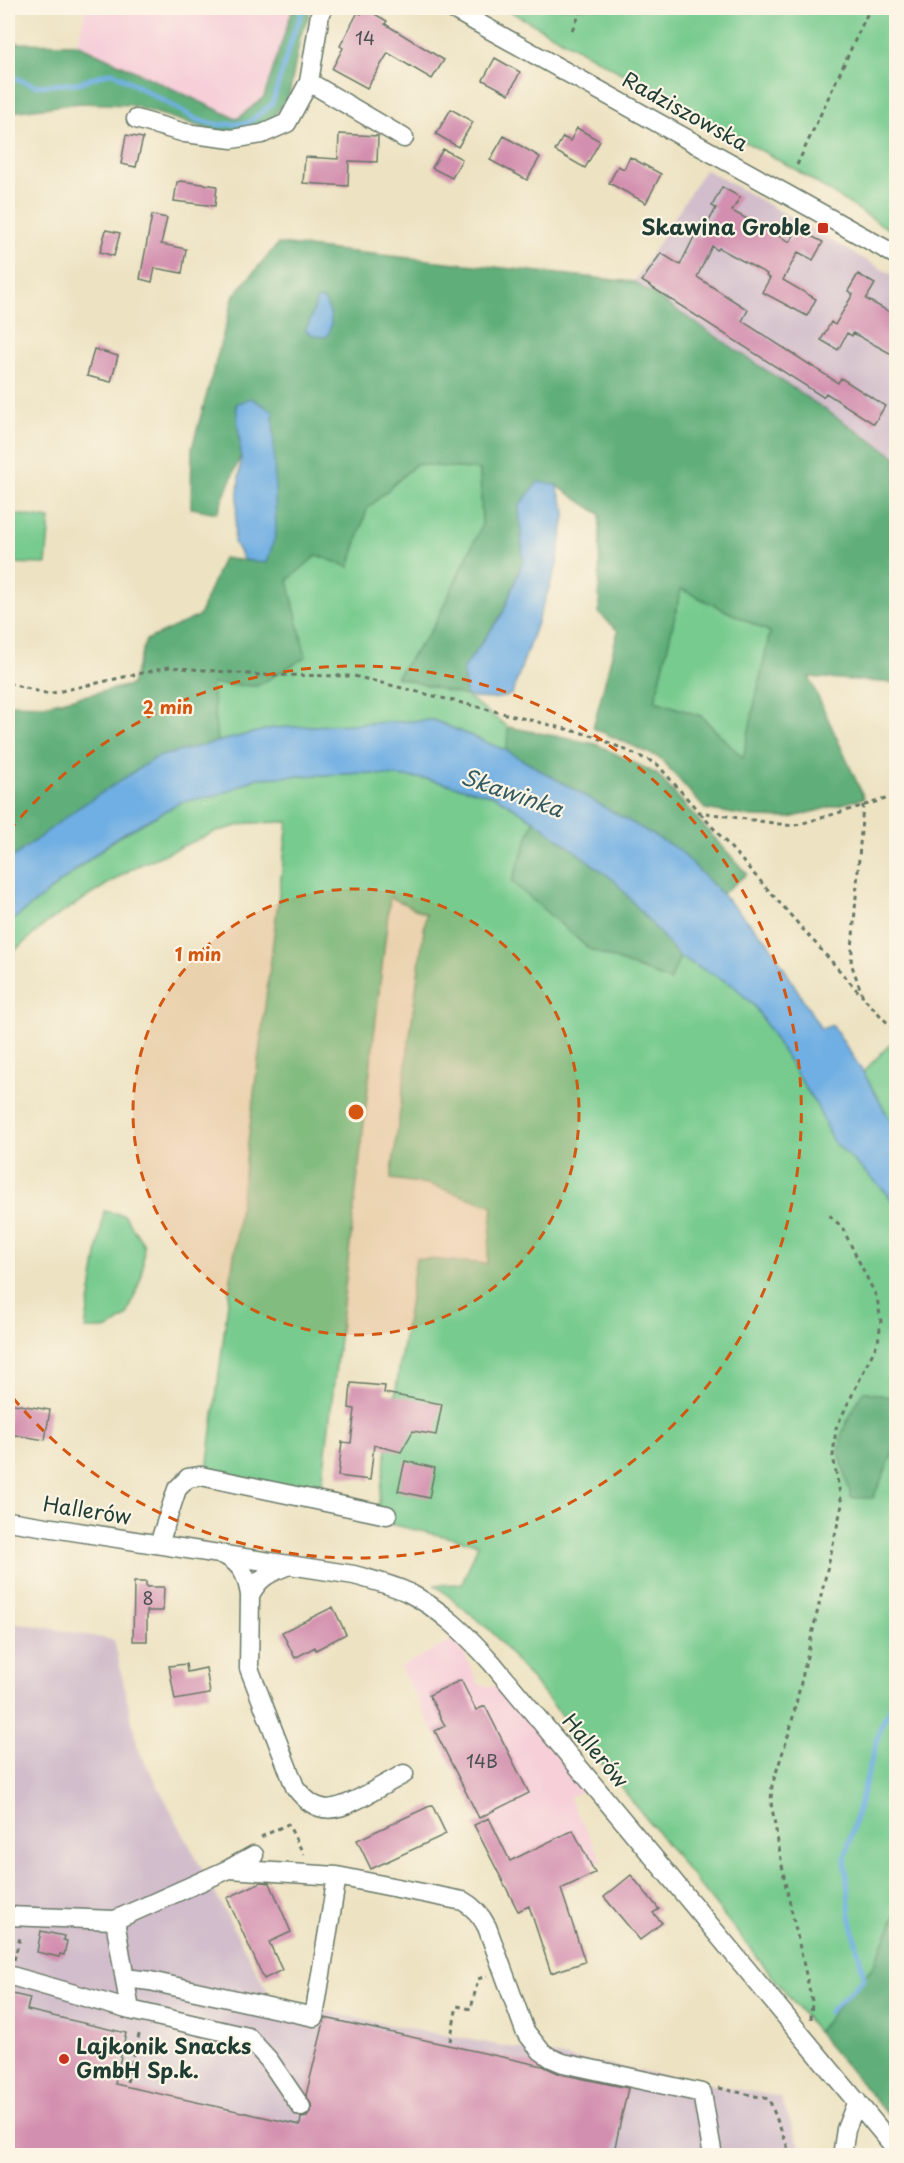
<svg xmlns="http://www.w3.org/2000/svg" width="904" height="2163" viewBox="0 0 904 2163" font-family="'Playpen Sans',sans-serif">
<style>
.built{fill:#f6cfd9}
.industrial{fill:#d1bdcb}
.green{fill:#77cb8f;stroke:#4b8462;stroke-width:1.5}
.forest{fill:#61af7a;stroke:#407657;stroke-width:1.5;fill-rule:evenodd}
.water{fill:#70afe3;stroke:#48768c;stroke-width:1.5}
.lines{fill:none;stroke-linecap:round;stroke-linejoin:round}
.stream{stroke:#70afe3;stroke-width:5}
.building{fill:#d38faf}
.minor-casing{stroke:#677766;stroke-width:21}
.path{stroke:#677766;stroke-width:3;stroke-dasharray:4.5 4.5;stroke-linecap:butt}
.minor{stroke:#fff;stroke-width:18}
.ring{fill:none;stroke:#d45610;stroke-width:3;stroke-dasharray:10 8}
.poi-dot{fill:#c8321e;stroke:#fcf5e5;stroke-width:2}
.labels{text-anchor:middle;stroke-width:4.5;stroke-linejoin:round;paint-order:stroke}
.number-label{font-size:18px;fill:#4c5253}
.street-label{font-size:21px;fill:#1f3d34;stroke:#fcf5e5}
.poi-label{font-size:21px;font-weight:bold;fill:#1f3d34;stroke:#fcf5e5;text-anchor:end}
.water-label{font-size:22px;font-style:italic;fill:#335a60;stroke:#fcf5e5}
.centre{fill:#d45610;stroke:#fcf5e5;stroke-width:3}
.ring-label{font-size:18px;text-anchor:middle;font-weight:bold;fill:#d45610;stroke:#fcf5e5;stroke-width:4.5;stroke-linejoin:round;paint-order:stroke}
</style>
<rect width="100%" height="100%" fill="#fcf5e5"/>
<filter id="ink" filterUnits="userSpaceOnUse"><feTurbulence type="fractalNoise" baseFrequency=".0167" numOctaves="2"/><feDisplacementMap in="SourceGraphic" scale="12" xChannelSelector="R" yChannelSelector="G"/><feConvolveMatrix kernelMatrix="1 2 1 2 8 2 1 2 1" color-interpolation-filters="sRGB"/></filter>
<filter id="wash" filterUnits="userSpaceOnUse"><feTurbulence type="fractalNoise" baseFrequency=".008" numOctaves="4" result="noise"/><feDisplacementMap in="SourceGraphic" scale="24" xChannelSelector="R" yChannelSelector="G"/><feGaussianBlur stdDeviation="1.35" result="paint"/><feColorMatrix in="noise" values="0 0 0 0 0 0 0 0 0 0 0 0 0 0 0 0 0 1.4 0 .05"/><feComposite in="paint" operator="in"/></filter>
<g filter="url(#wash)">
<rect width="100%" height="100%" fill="#ede3c3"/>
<!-- built -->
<path class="built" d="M86,8H293L264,97L237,119L77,44Z
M457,1638L479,1685L502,1688L585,1789L569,1798L602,1860L524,1902L400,1667Z"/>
<!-- industrial -->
<path class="industrial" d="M705,169L896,277V457L634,282Z
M8,1621L114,1640L138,1749L271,1998L368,2021L780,2097L804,2155H8Z"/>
<!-- green -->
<path class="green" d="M504,8H896V234L798,171Z
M416,464L480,470L482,525L433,628L396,677L466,696L508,727L507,751L433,720L273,728L217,742L211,684L257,686L287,580L317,555L349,567L367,509Z
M8,513L50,519L46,564L8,563Z
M681,589L770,632L743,759L701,716L655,701Z
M363,773L428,779L495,796L534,820L512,882L670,980L680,957L733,985L755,1007L817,1106L832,1140L886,1192L896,1206V1410L894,1398L873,1498L896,1446V1913L874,1965L817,2032L605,1767L491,1631L435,1585L462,1584L478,1544L376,1521L416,1258L487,1264L493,1206L428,1184L391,1179L426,914L390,897L321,1495L207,1470L288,822L249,823L215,832L133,868L49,921L8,956V924L117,838L181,802L219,795L257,778Z
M896,1038V1131L863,1072Z
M104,1211L124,1215L144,1245L142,1275L127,1316L108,1329H85Z"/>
<!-- forest -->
<path class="forest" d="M293,8H312L301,34L289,96L268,124L234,137L130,105L80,103L12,112L8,107V43L77,44L237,119L264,97Z
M278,244L634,282L896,457V683L809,677L864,798L790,818L752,817L705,809L660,758L593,728L618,631L599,613L600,514L556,485L519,506L523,561L503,613L463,669L466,696L396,677L433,628L482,525L480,470L416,464L367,509L349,567L317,555L288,580L306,657L257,686L212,684L217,742L157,757L78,808L8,861V704L44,705L131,685L146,640L199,616L223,558L267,563L236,404L241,455L217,513L191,508L192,448L234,295ZM681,589L770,632L743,758L701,716L655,701Z
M508,727L596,744L657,774L747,874L722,894L679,850L507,751Z
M534,820L615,881L680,957L670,981L589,949L512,882Z
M863,1391L894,1398L896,1410V1446L873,1498H851L839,1451L843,1430Z
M896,1913V2124L817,2032L874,1965Z"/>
<!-- water -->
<path class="water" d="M317,299L324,300C331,311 335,326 326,337L316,336L305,331L310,321Z
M251,398L273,411L276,533L267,563L244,560L234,542L241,455L236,404Z
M538,482L556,485L566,511L556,568L512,694C497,701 482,699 466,696L463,669L503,613L523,561L519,506Z
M433,720L507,751L679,850L768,942L821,1029L832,1025L863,1072L896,1131V1206L886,1192L832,1140L817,1106L755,1007L733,985L680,957L615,881L534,820L495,796L428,779L363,773L257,778L219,795L181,802L117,837L8,924V861L78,808L157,757L273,728Z"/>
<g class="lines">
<!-- stream -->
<path class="stream" d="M8,75L36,86L78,83L112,72L198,120L219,125L248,123L272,104L294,32L304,8
M829,2012L864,1978L850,1915L845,1857L881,1726L896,1697"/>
</g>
<g id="blocks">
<!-- building -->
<path class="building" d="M364,8L387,21L385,24L444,60L432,79L388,53L367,88L332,69L343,48L340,46L358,12L361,14Z
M495,58L520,72L509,94L483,80Z
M451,109L473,122L458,147L436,134Z
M577,128L600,141L585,168L555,151L563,137L570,141Z
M339,134L378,136L377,162L349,161L348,186L303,183L305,157L338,159Z
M126,135L143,138L136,167L121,164Z
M504,136L540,157L527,180L490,160Z
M443,149L462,159L452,178L432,168Z
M630,157L661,174L646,203L609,183L618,166L624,169Z
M181,181L217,186L215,206L174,201L177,182Z
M722,187L740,197L732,211L790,242L797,229L823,242L813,260L798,252L783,280L816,299L807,316L762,292L770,278L766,276L767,274L719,248L717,250L712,246L697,277L748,310L742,321L838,383L841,378L885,406L874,424L826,393L823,397L642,281L661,253L680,265L695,235L700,238L716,208L712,206Z
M152,215L167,218L161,244L186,249L182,273L155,268L152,282L140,279Z
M106,230L120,233L114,256L100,252Z
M858,274L875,284L866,299L897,316V357L853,333L852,336L847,333L838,350L821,340L831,322L835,325L853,294L848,291Z
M94,349L118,356L111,382L87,376Z
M351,1383L385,1386L384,1393L442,1404L436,1435L413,1431L401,1452L374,1445L370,1480L338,1476L342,1442L351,1443L355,1409L349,1408Z
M8,1403L50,1410L45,1440L8,1434Z
M405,1461L435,1468L429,1498L398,1491Z
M134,1582H146V1587H164L163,1611H147V1641H133Z
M333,1607L346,1634L316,1650L315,1647L295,1658L282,1632Z
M186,1664L187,1672L206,1668L210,1694L175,1700L169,1666Z
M461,1680L476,1710L485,1706L529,1793L479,1818L435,1731L445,1726L429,1695Z
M432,1805L446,1834L371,1869L357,1840Z
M489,1818L510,1861L573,1830L595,1873L561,1889L585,1962L551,1973L529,1906L518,1911L474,1825Z
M631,1875L659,1909L653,1913L662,1923L640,1940L604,1897Z
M261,1882L270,1883L291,1932L269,1942L282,1970L264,1979L227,1898Z
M41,1931L64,1936L63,1940L67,1941L64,1955L60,1954L59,1957L37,1952Z
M8,1993L30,1998L27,2010L126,2033L115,2084L300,2125L301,2118L307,2117L311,2111L312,2106L306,2095L325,2018L543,2066L560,2074L628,2088L613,2156H8Z"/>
</g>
</g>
<g filter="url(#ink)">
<use href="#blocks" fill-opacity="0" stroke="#677766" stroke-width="1.5"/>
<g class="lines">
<!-- minor casing -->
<g class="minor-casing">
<path id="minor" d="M451,8L896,255
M309,82L404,138
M136,119L185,133L232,139L262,134L287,123L309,82L320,14L324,8
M8,1521L354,1575C371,1580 390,1584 407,1592C441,1609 467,1635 492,1663L896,2149
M159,1544L177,1489L188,1478L201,1476L387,1515
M224,1555C242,1564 247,1576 250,1595C260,1576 270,1573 289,1565
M250,1595L249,1668L295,1787C318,1818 336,1811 366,1795C378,1788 391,1781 404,1774
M229,1869L337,1876L463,1901C474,1907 481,1915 487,1927L525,2031L541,2051L551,2058L563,2063L702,2093L713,2156
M8,1916L115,1920
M8,1975L130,2010L248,2037L269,2060L301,2107
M125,1978L150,1981L314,2017L337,1876
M130,2010L115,1920L229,1869L254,1855
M842,2156L846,2129L857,2101"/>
</g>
<!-- path -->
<path class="path" d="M423,8L435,14
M572,30L583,8
M797,165L870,8
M8,685L11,684L48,694L169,667L261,675L354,676L594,736L657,764L699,812L793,826L896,796
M863,805L851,963L863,997L896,1032
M700,813L863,997
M261,1837L288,1824L304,1855
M14,1960L21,1934
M811,2019L812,2001L785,1882L771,1802L772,1785L790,1730L842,1505L833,1456L836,1428L878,1342L881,1321L877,1298L842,1227L827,1213
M450,2041L457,2006L471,2009L478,1979L487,1976
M127,2082L140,2031
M719,2088L769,2099L791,2156"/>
<!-- minor -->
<use href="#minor" class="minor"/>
</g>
</g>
<!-- distance rings -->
<circle cx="356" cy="1112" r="223" fill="#d45610" fill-opacity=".12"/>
<g class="ring">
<circle cx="356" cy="1112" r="223"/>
<path d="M9 831A446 446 0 1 1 9 1393"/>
</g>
<!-- markers -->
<g class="poi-dot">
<rect x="817" y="222" width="12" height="12" rx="3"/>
<circle cx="64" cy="2059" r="6"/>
</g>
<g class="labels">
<!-- number labels -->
<g class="number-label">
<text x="365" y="45">14</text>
<text x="148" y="1605">8</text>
<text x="482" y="1768">14B</text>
</g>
<!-- street labels -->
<g class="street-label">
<text transform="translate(685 112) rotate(29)" y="7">Radziszowska</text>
<text transform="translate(87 1511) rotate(9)" y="7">Hallerów</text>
<text transform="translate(595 1751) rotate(50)" y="7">Hallerów</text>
</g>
<!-- poi labels -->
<g class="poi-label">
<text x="811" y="235">Skawina Groble</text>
<text x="76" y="2054" text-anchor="start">Lajkonik Snacks<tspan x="76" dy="24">GmbH Sp.k.</tspan></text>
</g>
<!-- water labels -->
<g class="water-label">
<text transform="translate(512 793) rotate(19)" y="8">Skawinka</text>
</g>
</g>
<circle cx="356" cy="1112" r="9" class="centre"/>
<g class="ring-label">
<text x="168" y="714">2 min</text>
<text x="198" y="961">1 min</text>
</g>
<!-- margin -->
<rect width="904" height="2163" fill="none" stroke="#fcf5e5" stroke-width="30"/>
</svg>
